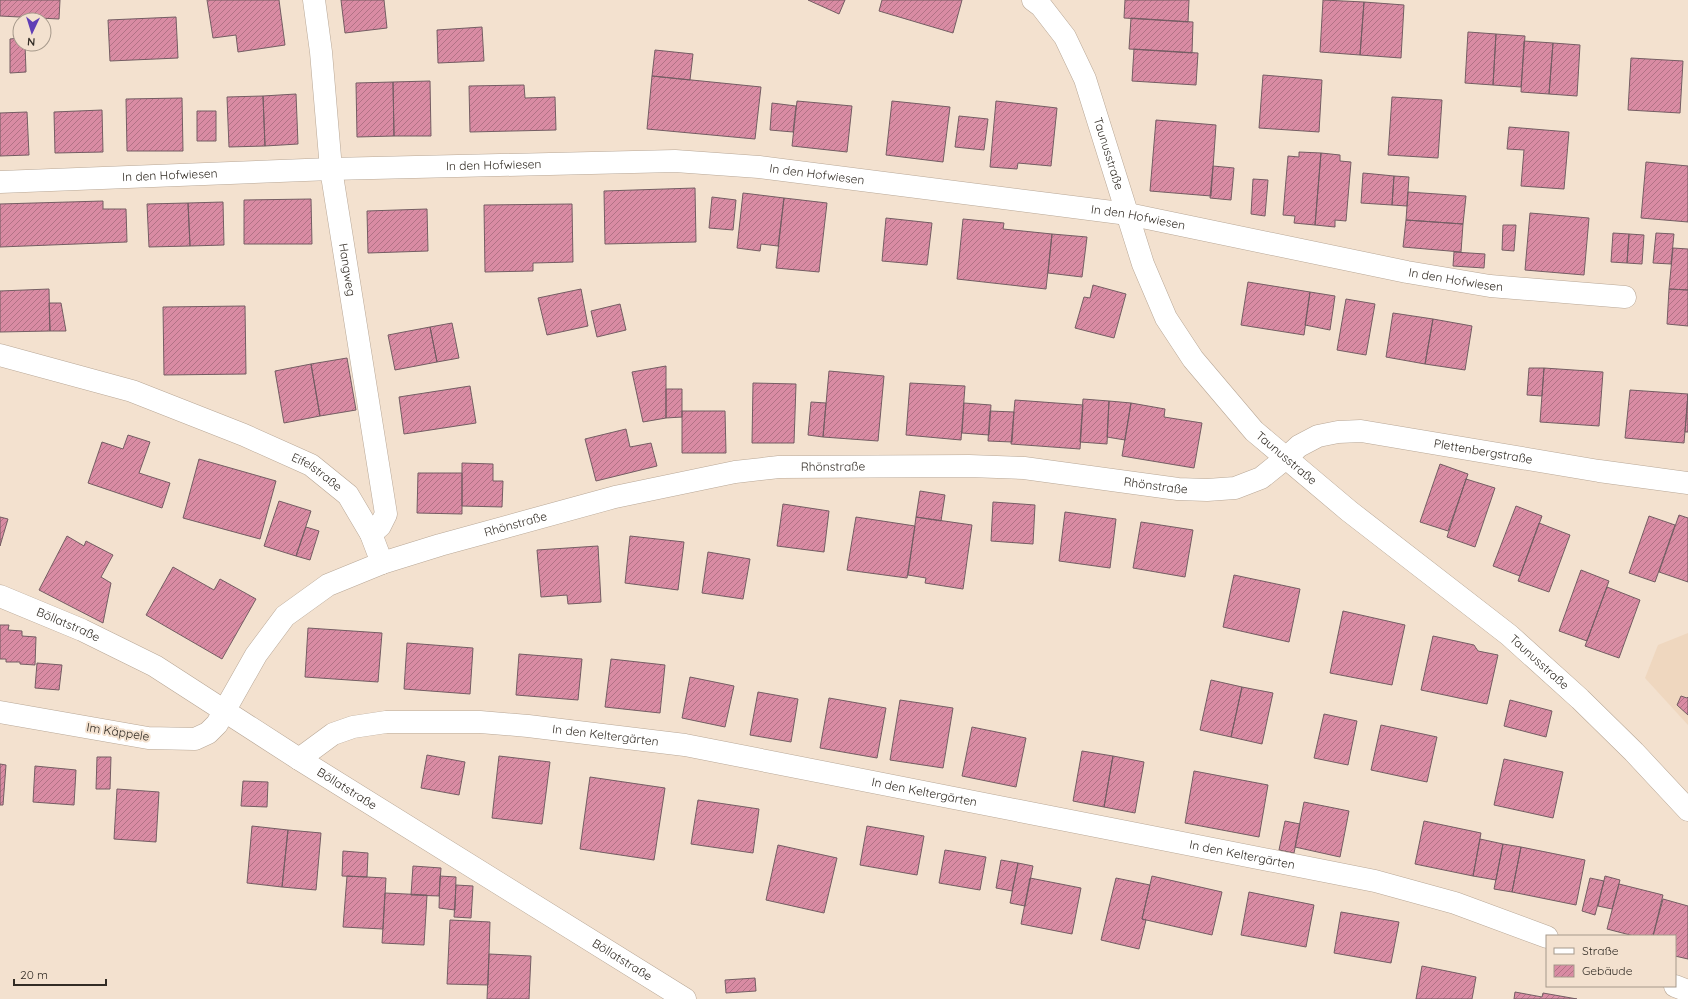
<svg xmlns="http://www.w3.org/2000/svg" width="1688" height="999" viewBox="0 0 1688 999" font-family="Quicksand,sans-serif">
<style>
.built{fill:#efd7bf}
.building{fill:url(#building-hatch);stroke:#745d63}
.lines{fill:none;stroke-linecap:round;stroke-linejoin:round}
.street-casing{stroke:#b8a796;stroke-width:23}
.street{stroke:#fff;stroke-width:22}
.labels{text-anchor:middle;stroke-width:4;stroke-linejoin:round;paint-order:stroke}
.street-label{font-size:12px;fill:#322c25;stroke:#f3e1cf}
</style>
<defs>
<pattern id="building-hatch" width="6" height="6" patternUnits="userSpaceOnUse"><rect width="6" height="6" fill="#d98ba3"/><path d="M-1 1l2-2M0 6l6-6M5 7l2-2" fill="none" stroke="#b17285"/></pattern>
</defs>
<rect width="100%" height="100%" fill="#f3e1cf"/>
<!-- built -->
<path class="built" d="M1688,633V725L1645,678L1658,645Z"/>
<!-- building -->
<path class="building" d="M0,0H60L59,19L0,16Z
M207,0H279L285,45L238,52L236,35L213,38Z
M341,0H384L387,28L345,33Z
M808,0H845L839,14Z
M882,0H962L953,33L879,11Z
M1125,0H1189L1188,22L1124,18Z
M1323,0L1364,2L1360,55L1320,52Z
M1364,2L1404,5L1401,58L1360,55Z
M176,17L178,58L110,61L108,20Z
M1131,18L1193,22L1192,53L1129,49Z
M482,27L484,61L438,63L437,30Z
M1468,32L1496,34L1493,85L1465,83Z
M1496,34L1525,36L1521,87L1493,85Z
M20,38V44H25L26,72L10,73V39Z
M1524,41L1553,43L1549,94L1521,92Z
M1553,43L1580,45L1577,96L1549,94Z
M1134,49L1198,53L1196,85L1132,81Z
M655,50L693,54L690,80L652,76Z
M1631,58L1683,61L1680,113L1628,110Z
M1263,75L1322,80L1319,132L1259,128Z
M652,76L761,87L755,139L647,129Z
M430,81L431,136H394L393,82Z
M393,82L394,136L357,137L356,83Z
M524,85L525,98L555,97L556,130L470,132L469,86Z
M296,94L298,144L265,146L263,96Z
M263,96L265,146L229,147L227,97Z
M1392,97L1442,100L1438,158L1388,155Z
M182,98L183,151H127L126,99Z
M797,101L852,106L847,152L792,146Z
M892,101L950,107L943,162L886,155Z
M996,101L1057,108L1051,166L1018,163L1017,169L990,167Z
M772,103L796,106L793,132L770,130Z
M102,110L103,152L55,153L54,112Z
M197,111H216V141H197Z
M27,112L29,155L0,156V113Z
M959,116L988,119L984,150L955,147Z
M1156,120L1216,125L1211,196L1150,191Z
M1509,127L1569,132L1564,189L1521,186L1524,150L1507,149Z
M1299,152L1321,153L1315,225L1294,223L1295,216L1283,215L1288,156L1299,157Z
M1321,153L1340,155V161L1351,162L1346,221L1335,220V227L1315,225Z
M1646,162L1688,166V222L1641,218Z
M1213,166L1234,168L1231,200L1210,198Z
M1363,173L1394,176L1392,205L1361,203Z
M1394,176L1409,177L1407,206L1392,205Z
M1253,179L1268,180L1265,216L1251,214Z
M695,188L696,242L605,244L604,191Z
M1408,192L1466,196L1463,224L1406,220Z
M743,193L784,198L778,246L761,244L760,251L737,248Z
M712,197L736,200L733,230L709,228Z
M784,198L827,203L819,272L776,268Z
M311,199L312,244H244V200Z
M103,201V209H126L127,242L0,247V204Z
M223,202L224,245L190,246L188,203Z
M188,203L190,246L149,247L147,204Z
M572,204L573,262L533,263V271L485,272L484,205Z
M427,209L428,251L368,253L367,211Z
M1530,213L1589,218L1584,275L1525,270Z
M886,218L932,223L927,265L882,261Z
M963,219L1004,223L1003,229L1052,234L1046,289L957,279Z
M1406,220L1463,224L1461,252L1403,247Z
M1503,225H1516L1514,251L1502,250Z
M1613,233L1629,234L1627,263L1611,262Z
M1656,233L1674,234L1671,264L1653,263Z
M1052,234L1087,237L1082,277L1048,273Z
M1629,234L1644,235L1642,264L1627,263Z
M1673,248L1688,249V290L1669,289Z
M1454,252L1485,254L1484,268L1453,266Z
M1248,282L1310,292L1304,335L1241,325Z
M1093,285L1126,294L1114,338L1075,328L1084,297L1090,298Z
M49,289L50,331L0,332V291Z
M581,289L588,326L547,335L538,298Z
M1669,289L1688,290V326L1667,324Z
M1310,292L1335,296L1330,330L1305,325Z
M1346,299L1375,304L1366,355L1337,350Z
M49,303H61L66,331H50Z
M620,304L626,330L597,337L591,311Z
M245,306L246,374L164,375L163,307Z
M1393,313L1433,319L1425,364L1386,357Z
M1433,319L1472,326L1465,370L1425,364Z
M452,323L459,358L437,362L430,327Z
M430,327L437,362L395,370L388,335Z
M347,358L356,410L320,416L311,364Z
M311,364L320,416L284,423L275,371Z
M666,366V418L643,422L632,372Z
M1529,368H1544L1542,396L1527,395Z
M1544,368L1603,372L1599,426L1540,422Z
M829,371L884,376L878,441L823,437Z
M753,383L796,384L794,443H752Z
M910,383L965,386L961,440L906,435Z
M470,386L476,423L404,434L399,397Z
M666,389H682V417L666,418Z
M1630,390L1688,394L1684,443L1625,438Z
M1688,394V432H1685Z
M1083,399L1109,401L1107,444L1080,442Z
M1015,400L1083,405L1080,449L1011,444Z
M1109,401L1131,403L1125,440L1107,437Z
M811,402L826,403L823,437L808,435Z
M964,403L991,405L989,435L962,433Z
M1131,403L1165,409L1164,417L1202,423L1194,468L1122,456Z
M682,411H725L726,453H682Z
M990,411L1014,412L1012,442L988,441Z
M626,429L630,447L651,443L657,466L596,481L585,439Z
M128,435L150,442L139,473L170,483L162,508L88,483L102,442L123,449Z
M199,459L276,481L260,539L183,518Z
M462,463L493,464V481H503L502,507L462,506Z
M1440,464L1468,474L1448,531L1420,522Z
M418,473H462V514L417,513Z
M1466,479L1495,488L1475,547L1447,537Z
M920,491L945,495L941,521L916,517Z
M279,501L311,511L296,556L264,546Z
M993,502L1035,505L1033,544L991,541Z
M783,504L829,511L824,552L777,546Z
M1516,506L1542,516L1520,576L1493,566Z
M1065,512L1116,519L1110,568L1059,561Z
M1679,515L1688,518V582L1659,572Z
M1649,516L1675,525L1655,582L1629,573Z
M0,517L8,519L0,546Z
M856,517L915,526L907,578L847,570Z
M916,517L972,525L963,589L925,583L926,578L908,575Z
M1141,522L1193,530L1185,577L1133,568Z
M1539,523L1570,535L1549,592L1518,581Z
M306,527L319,531L310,560L296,556Z
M67,536L84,546L86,541L113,555L101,577L111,583L103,623L39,590Z
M630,536L684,542L678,590L625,583Z
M598,546L601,602L568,604L567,595L541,597L537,550Z
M708,552L750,559L743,599L702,593Z
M173,567L214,590L220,579L256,599L222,659L146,615Z
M1581,570L1609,581L1587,641L1559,631Z
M1234,575L1300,589L1289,642L1223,627Z
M1607,587L1640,600L1619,658L1585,646Z
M1343,611L1405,625L1392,685L1330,673Z
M0,625H9L8,630L22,631V636L36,637L35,665L20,664V662H6V659H0Z
M308,628L382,633L378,682L305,677Z
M1433,636L1474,645L1478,651L1498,655L1487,704L1421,690Z
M407,643L473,648L470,694L404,689Z
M519,654L582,659L578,700L516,695Z
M611,659L665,665L660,713L605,707Z
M37,663L62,665L59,690L35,688Z
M690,677L734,686L725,727L682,718Z
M1211,680L1242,687L1231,737L1200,730Z
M1242,687L1273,693L1262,744L1231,737Z
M758,692L798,699L791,742L750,735Z
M1681,696L1687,698L1688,697V715L1677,705Z
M829,698L886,708L877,758L820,748Z
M900,700L953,708L943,768L890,760Z
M1510,700L1552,711L1546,737L1504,726Z
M1324,714L1357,721L1348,765L1314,758Z
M1381,725L1437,737L1427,782L1371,770Z
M972,727L1026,738L1016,787L962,776Z
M1082,751L1113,756L1104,807L1073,801Z
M427,755L465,762L459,795L421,788Z
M499,756L550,762L542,824L492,818Z
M1113,756L1144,762L1135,813L1104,807Z
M97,757H111L110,789H96Z
M1504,759L1563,772L1553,818L1494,805Z
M0,764L6,765L3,805H0Z
M35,766L76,770L74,805L33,802Z
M1194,771L1268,785L1259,837L1185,823Z
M590,777L665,788L654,860L580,849Z
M243,781L268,782L267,807L241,806Z
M117,789L159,792L156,842L114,839Z
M698,800L759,809L753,853L691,844Z
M1304,802L1349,811L1340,857L1295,847Z
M1285,821L1300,824L1294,853L1279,850Z
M1424,821L1481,833L1473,876L1415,864Z
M252,826L288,830L282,887L247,883Z
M867,826L924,836L917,875L860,865Z
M288,830L321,833L316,890L282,887Z
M1480,839L1503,844L1496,880L1473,876Z
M1503,844L1521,847L1512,892L1494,889Z
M778,845L837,858L824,913L766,900Z
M1521,847L1585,860L1576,905L1512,892Z
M945,850L986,857L980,890L939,883Z
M343,851L368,853L367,877L342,876Z
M1001,860L1018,863L1012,891L996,888Z
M1018,863L1033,866L1025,906L1010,903Z
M413,866L441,868L439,896L411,895Z
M347,876L386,878L383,929L343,927Z
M440,876L456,877L455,910L439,908Z
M1152,876L1222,892L1212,935L1142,919Z
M1605,876L1620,880L1612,909L1598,906Z
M1030,878L1081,888L1072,934L1021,924Z
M1116,878L1150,885L1142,919L1146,920L1139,949L1101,940Z
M1590,878L1604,881L1595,915L1582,911Z
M1619,884L1663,895L1653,936H1634L1607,929Z
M456,885L473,886L471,918L454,917Z
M1249,892L1314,905L1306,947L1241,935Z
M385,893L427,895L424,945L382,943Z
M1663,899L1688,906V959L1675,956V936H1653Z
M1341,912L1399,922L1391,963L1334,953Z
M450,920L490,922L488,985L447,984Z
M489,954L531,956L529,999H487Z
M1422,966L1476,977L1472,999H1416Z
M755,978L756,991L726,993L725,980Z
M1515,992L1542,997L1543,993L1577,999H1514Z"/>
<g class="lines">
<!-- street casing -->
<g class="street-casing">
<g id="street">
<path id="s1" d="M314,0L321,52L331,169L386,514L380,526L371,534"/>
<path id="s2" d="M1033,0L1041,6L1065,37L1085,79L1143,264L1166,318L1193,359L1254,431L1349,511L1509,635L1580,699L1634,752L1688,810"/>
<path id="s3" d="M0,182L331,169L675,161L759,167L1128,214L1407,272L1490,286L1625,297"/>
<path id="s4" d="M0,355L132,391L244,435L311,465L348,495L371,534L382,563L328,585L285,616L256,655L217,724L208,733L195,739L148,738L0,712"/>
<path id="s5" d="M382,563L440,545L615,497L735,472L779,467L969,466L1024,468L1178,489L1207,490L1235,488L1261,478L1286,458L1299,446L1318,436L1338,432L1361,431L1599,471L1688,483"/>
<path id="s6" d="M0,596L82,630L155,666L299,759L685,999"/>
<path id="s7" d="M299,759L333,734L353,727L386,722H480L528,726L685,745L1375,881L1455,903L1547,937"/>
<path d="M1675,986L1688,991"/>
</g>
</g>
<!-- street -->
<use href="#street" class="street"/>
</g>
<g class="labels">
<!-- street labels -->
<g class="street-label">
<text dy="4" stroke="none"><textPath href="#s2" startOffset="174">Taunusstraße</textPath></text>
<text dy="4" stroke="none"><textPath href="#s3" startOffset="494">In den Hofwiesen</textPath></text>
<text dy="4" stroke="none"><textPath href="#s3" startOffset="170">In den Hofwiesen</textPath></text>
<text dy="4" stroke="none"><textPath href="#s3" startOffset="818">In den Hofwiesen</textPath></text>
<text dy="4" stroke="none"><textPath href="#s3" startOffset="1142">In den Hofwiesen</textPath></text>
<text dy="4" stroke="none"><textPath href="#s1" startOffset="272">Hangweg</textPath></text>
<text dy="4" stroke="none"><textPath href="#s3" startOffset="1466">In den Hofwiesen</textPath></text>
<text dy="4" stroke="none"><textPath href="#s5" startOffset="1133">Plettenbergstraße</textPath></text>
<text dy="4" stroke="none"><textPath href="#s2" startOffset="534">Taunusstraße</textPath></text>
<text dy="4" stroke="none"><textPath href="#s5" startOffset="463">Rhönstraße</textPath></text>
<text dy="4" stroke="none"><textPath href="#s4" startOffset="339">Eifelstraße</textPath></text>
<text dy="4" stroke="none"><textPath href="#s5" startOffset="787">Rhönstraße</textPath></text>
<text dy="4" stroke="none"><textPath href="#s5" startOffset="139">Rhönstraße</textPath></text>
<text dy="4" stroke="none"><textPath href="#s6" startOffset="74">Böllatstraße</textPath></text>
<text dy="4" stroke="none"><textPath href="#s2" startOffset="859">Taunusstraße</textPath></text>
<text transform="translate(118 732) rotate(9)" y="4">Im Käppele</text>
<text dy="4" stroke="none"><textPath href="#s7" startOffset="317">In den Keltergärten</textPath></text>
<text dy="4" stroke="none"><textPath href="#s6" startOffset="398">Böllatstraße</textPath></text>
<text dy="4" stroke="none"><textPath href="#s7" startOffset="641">In den Keltergärten</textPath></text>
<text dy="4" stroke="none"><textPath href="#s7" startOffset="965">In den Keltergärten</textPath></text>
<text dy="4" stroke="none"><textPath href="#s6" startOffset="722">Böllatstraße</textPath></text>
</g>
</g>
<!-- legend -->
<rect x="1546" y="935" width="130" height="52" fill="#f3e1cf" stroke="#a6998b"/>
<rect x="1554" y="948" width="20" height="6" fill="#ffffff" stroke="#a6998b"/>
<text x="1582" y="955" font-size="12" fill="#322c25">Straße</text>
<rect x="1554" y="965" width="20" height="12" fill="url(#building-hatch)" stroke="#a6998b"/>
<text x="1582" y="975" font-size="12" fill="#322c25">Gebäude</text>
<!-- north arrow -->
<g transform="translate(32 32) rotate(184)"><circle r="19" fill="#f3e1cf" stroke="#a6998b"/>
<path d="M0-3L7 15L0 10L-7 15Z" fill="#603eb6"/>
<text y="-6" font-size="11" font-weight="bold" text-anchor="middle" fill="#322c25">N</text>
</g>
<!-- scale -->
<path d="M14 979v6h92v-6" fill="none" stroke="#322c25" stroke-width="2"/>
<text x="20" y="979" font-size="12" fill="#322c25" stroke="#f3e1cf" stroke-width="3" paint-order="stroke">20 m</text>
</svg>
